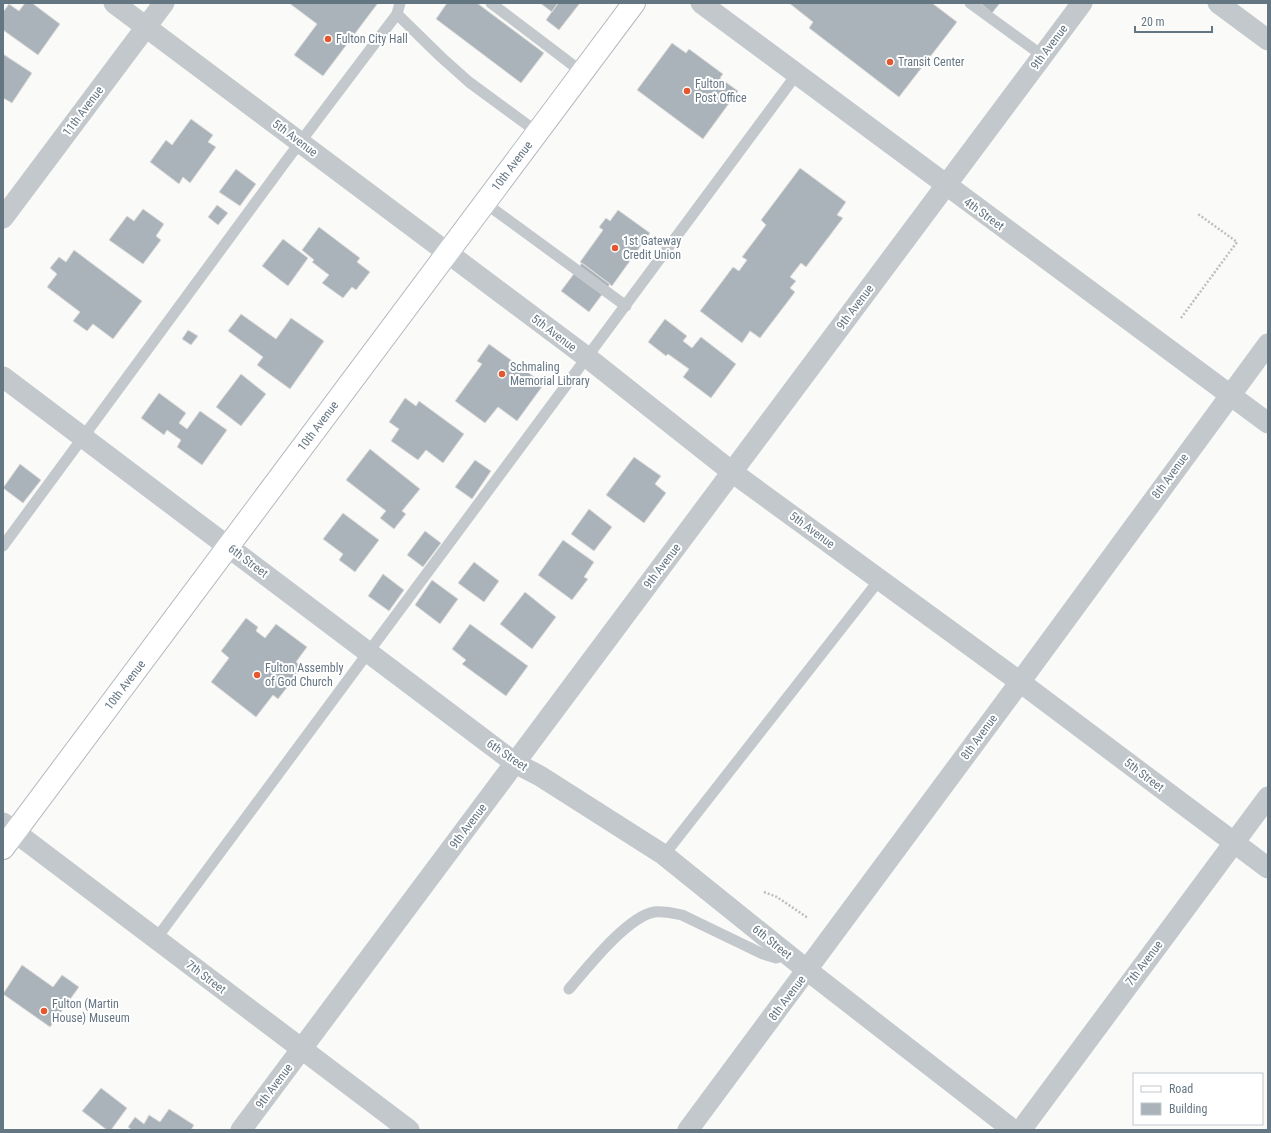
<svg xmlns="http://www.w3.org/2000/svg" width="1271" height="1133" viewBox="0 0 1271 1133" font-family="'Roboto Condensed',sans-serif">
<style>
.building{fill:#aab3b9;stroke:#dcdcda}
.lines{fill:none;stroke-linecap:round;stroke-linejoin:round}
.secondary-casing{stroke:#b3babf;stroke-width:24}
.path{stroke:#bbbfc2;stroke-width:2.5;stroke-dasharray:2 2;stroke-linecap:butt}
.lane{stroke:#c3c8cc;stroke-width:11}
.street{stroke:#c3c8cc;stroke-width:21}
.secondary{stroke:#fff;stroke-width:22}
.poi-dot{fill:#e4572e;stroke:#fff;stroke-width:1.5}
.labels{text-anchor:middle;stroke-width:4;stroke-linejoin:round;paint-order:stroke}
.poi-label{font-size:12px;fill:#657683;stroke:#fff;text-anchor:start}
.street-label{font-size:12px;fill:#657683;stroke:#fff}
</style>
<rect width="100%" height="100%" fill="#fafaf8"/>
<!-- building -->
<path class="building" d="M25,3H32L60,24L38,55L3,30V12L9,4L19,11Z
M289,3H378L323,76L294,55L317,24Z
M447,3H477L544,53L521,83L436,19Z
M540,3H558L552,12Z
M558,3H580L559,30L546,20Z
M789,3H932L957,22L899,97L809,28L813,22Z
M980,3H1000L992,13Z
M672,43L686,53L689,49L723,74L720,78L738,91L703,139L637,90Z
M3,54L32,73L12,103L3,98Z
M191,119L213,135L208,142L216,147L190,183L183,177L179,184L150,162L166,140L172,145Z
M800,168L846,202L837,215L843,218L806,267L801,263L790,277L796,281L790,288L795,292L760,338L750,331L742,343L700,311L733,267L739,271L747,260L742,257L766,225L761,220Z
M236,169L256,184L240,206L219,192Z
M217,205L228,213L218,225L208,217Z
M143,209L164,224L156,236L161,240L143,264L109,240L127,216L134,221Z
M618,210L650,233L612,286L580,262L603,230L599,227L606,218L610,221Z
M319,227L360,258L357,262L370,272L356,290L352,287L343,298L322,283L329,275L312,262L314,260L302,250Z
M283,239L308,258L288,286L262,266Z
M74,250L142,301L113,339L93,324L87,331L73,321L80,312L47,287L57,274L50,268L59,257L66,262Z
M582,263L610,284L589,312L561,291Z
M241,314L276,339L291,318L324,341L290,389L257,365L263,357L228,331Z
M665,319L687,336L683,341L692,348L701,337L736,364L711,398L683,377L689,369L668,354L666,356L648,342Z
M188,330L198,336L191,345L182,339Z
M489,344L544,384L517,421L498,407L485,423L455,401L482,364L477,361Z
M241,374L266,394L241,426L216,407Z
M159,393L186,413L179,423L187,429L200,411L227,430L202,465L177,447L181,440L167,430L164,435L141,418Z
M405,398L416,406L419,401L464,434L443,463L426,450L418,460L391,441L399,429L389,422Z
M370,449L420,489L402,511L406,514L394,529L380,518L386,511L346,480Z
M634,457L661,476L655,484L666,493L644,523L606,495Z
M475,460L491,471L472,499L455,487Z
M20,464L41,480L23,503L3,488Z
M589,509L612,527L594,551L571,534Z
M343,513L379,540L355,572L339,560L343,554L323,539Z
M425,531L441,543L423,567L407,555Z
M563,540L594,562L584,577L588,579L572,600L538,575Z
M474,562L499,581L484,602L458,583Z
M383,574L404,590L389,611L368,596Z
M432,580L458,599L440,624L415,605Z
M525,592L556,617L532,649L500,624Z
M246,618L258,627L256,631L265,638L276,624L307,647L296,662L303,667L278,699L273,695L256,717L211,682L229,658L221,651Z
M470,624L528,666L506,696L462,664L466,660L452,649Z
M22,965L53,987L62,975L79,987L50,1027L3,994Z
M101,1088L127,1108L111,1130H107L82,1111Z
M169,1109L194,1125L191,1130H132L128,1127L135,1117L144,1124L149,1115L160,1122Z"/>
<g class="lines">
<!-- secondary casing -->
<g class="secondary-casing">
<path id="secondary" d="M3,848L634,3"/>
</g>
<!-- path -->
<path class="path" d="M1181,318L1237,242L1198,214
M764,892L777,897L808,918"/>
<!-- lane -->
<path class="lane" d="M491,3L582,72
M970,3L1043,56
M397,14L441,57L469,82L537,132
M485,203L626,306
M3,546L286,161L397,14L400,3
M664,855L880,579
M156,939L796,75
M569,989C587,968 627,917 654,912C663,911 673,913 682,915L763,954L776,958L787,954"/>
<!-- street -->
<path class="street" d="M114,3L588,358L732,472L1020,682L1268,868
M701,3L1268,423
M1218,3L1268,40
M3,218L164,3
M3,377L515,763L540,776L664,855L807,970L1013,1130
M3,823L409,1130
M241,1130L1082,3
M688,1130L1020,682L1268,344
M1021,1130L1268,797"/>
<!-- secondary -->
<use href="#secondary" class="secondary"/>
</g>
<!-- markers -->
<g class="poi-dot">
<circle cx="328" cy="39" r="4"/>
<circle cx="890" cy="62" r="4"/>
<circle cx="687" cy="91" r="4"/>
<circle cx="615" cy="248" r="4"/>
<circle cx="502" cy="374" r="4"/>
<circle cx="257" cy="675" r="4"/>
<circle cx="44" cy="1011" r="4"/>
</g>
<g class="labels">
<!-- poi labels -->
<g class="poi-label">
<text x="336" y="43">Fulton City Hall</text>
<text x="898" y="66">Transit Center</text>
<text x="695" y="88">Fulton<tspan x="695" dy="14">Post Office</tspan></text>
<text x="623" y="245">1st Gateway<tspan x="623" dy="14">Credit Union</tspan></text>
<text x="510" y="371">Schmaling<tspan x="510" dy="14">Memorial Library</tspan></text>
<text x="265" y="672">Fulton Assembly<tspan x="265" dy="14">of God Church</tspan></text>
<text x="52" y="1008">Fulton (Martin<tspan x="52" dy="14">House) Museum</tspan></text>
</g>
<!-- street labels -->
<g class="street-label">
<text transform="translate(1049 47) rotate(-53)" y="4">9th Avenue</text>
<text transform="translate(83 111) rotate(-53)" y="4">11th Avenue</text>
<text transform="translate(295 138) rotate(37)" y="4">5th Avenue</text>
<text transform="translate(512 166) rotate(-53)" y="4">10th Avenue</text>
<text transform="translate(984 214) rotate(36)" y="4">4th Street</text>
<text transform="translate(855 307) rotate(-53)" y="4">9th Avenue</text>
<text transform="translate(554 333) rotate(37)" y="4">5th Avenue</text>
<text transform="translate(318 426) rotate(-53)" y="4">10th Avenue</text>
<text transform="translate(1170 476) rotate(-54)" y="4">8th Avenue</text>
<text transform="translate(812 530) rotate(36)" y="4">5th Avenue</text>
<text transform="translate(248 561) rotate(37)" y="4">6th Street</text>
<text transform="translate(662 566) rotate(-53)" y="4">9th Avenue</text>
<text transform="translate(125 685) rotate(-53)" y="4">10th Avenue</text>
<text transform="translate(979 737) rotate(-54)" y="4">8th Avenue</text>
<text transform="translate(507 755) rotate(34)" y="4">6th Street</text>
<text transform="translate(1144 775) rotate(37)" y="4">5th Street</text>
<text transform="translate(468 826) rotate(-53)" y="4">9th Avenue</text>
<text transform="translate(772 942) rotate(39)" y="4">6th Street</text>
<text transform="translate(1144 963) rotate(-53)" y="4">7th Avenue</text>
<text transform="translate(206 977) rotate(37)" y="4">7th Street</text>
<text transform="translate(787 998) rotate(-53)" y="4">8th Avenue</text>
<text transform="translate(274 1086) rotate(-53)" y="4">9th Avenue</text>
</g>
</g>
<!-- border -->
<rect width="1271" height="1133" fill="none" stroke="#657683" stroke-width="8"/>
<!-- legend -->
<rect x="1133" y="1073" width="130" height="52" fill="#ffffff" stroke="#c1c8cd"/>
<rect x="1141" y="1086" width="20" height="6" fill="#ffffff" stroke="#c1c8cd"/>
<text x="1169" y="1093" font-size="12" fill="#657683">Road</text>
<rect x="1141" y="1103" width="20" height="12" fill="#aab3b9" stroke="#c1c8cd"/>
<text x="1169" y="1113" font-size="12" fill="#657683">Building</text>
<!-- scale -->
<path d="M1135 26v6h77v-6" fill="none" stroke="#657683" stroke-width="2"/>
<text x="1141" y="26" font-size="12" fill="#657683" stroke="#ffffff" stroke-width="3" paint-order="stroke">20 m</text>
</svg>
